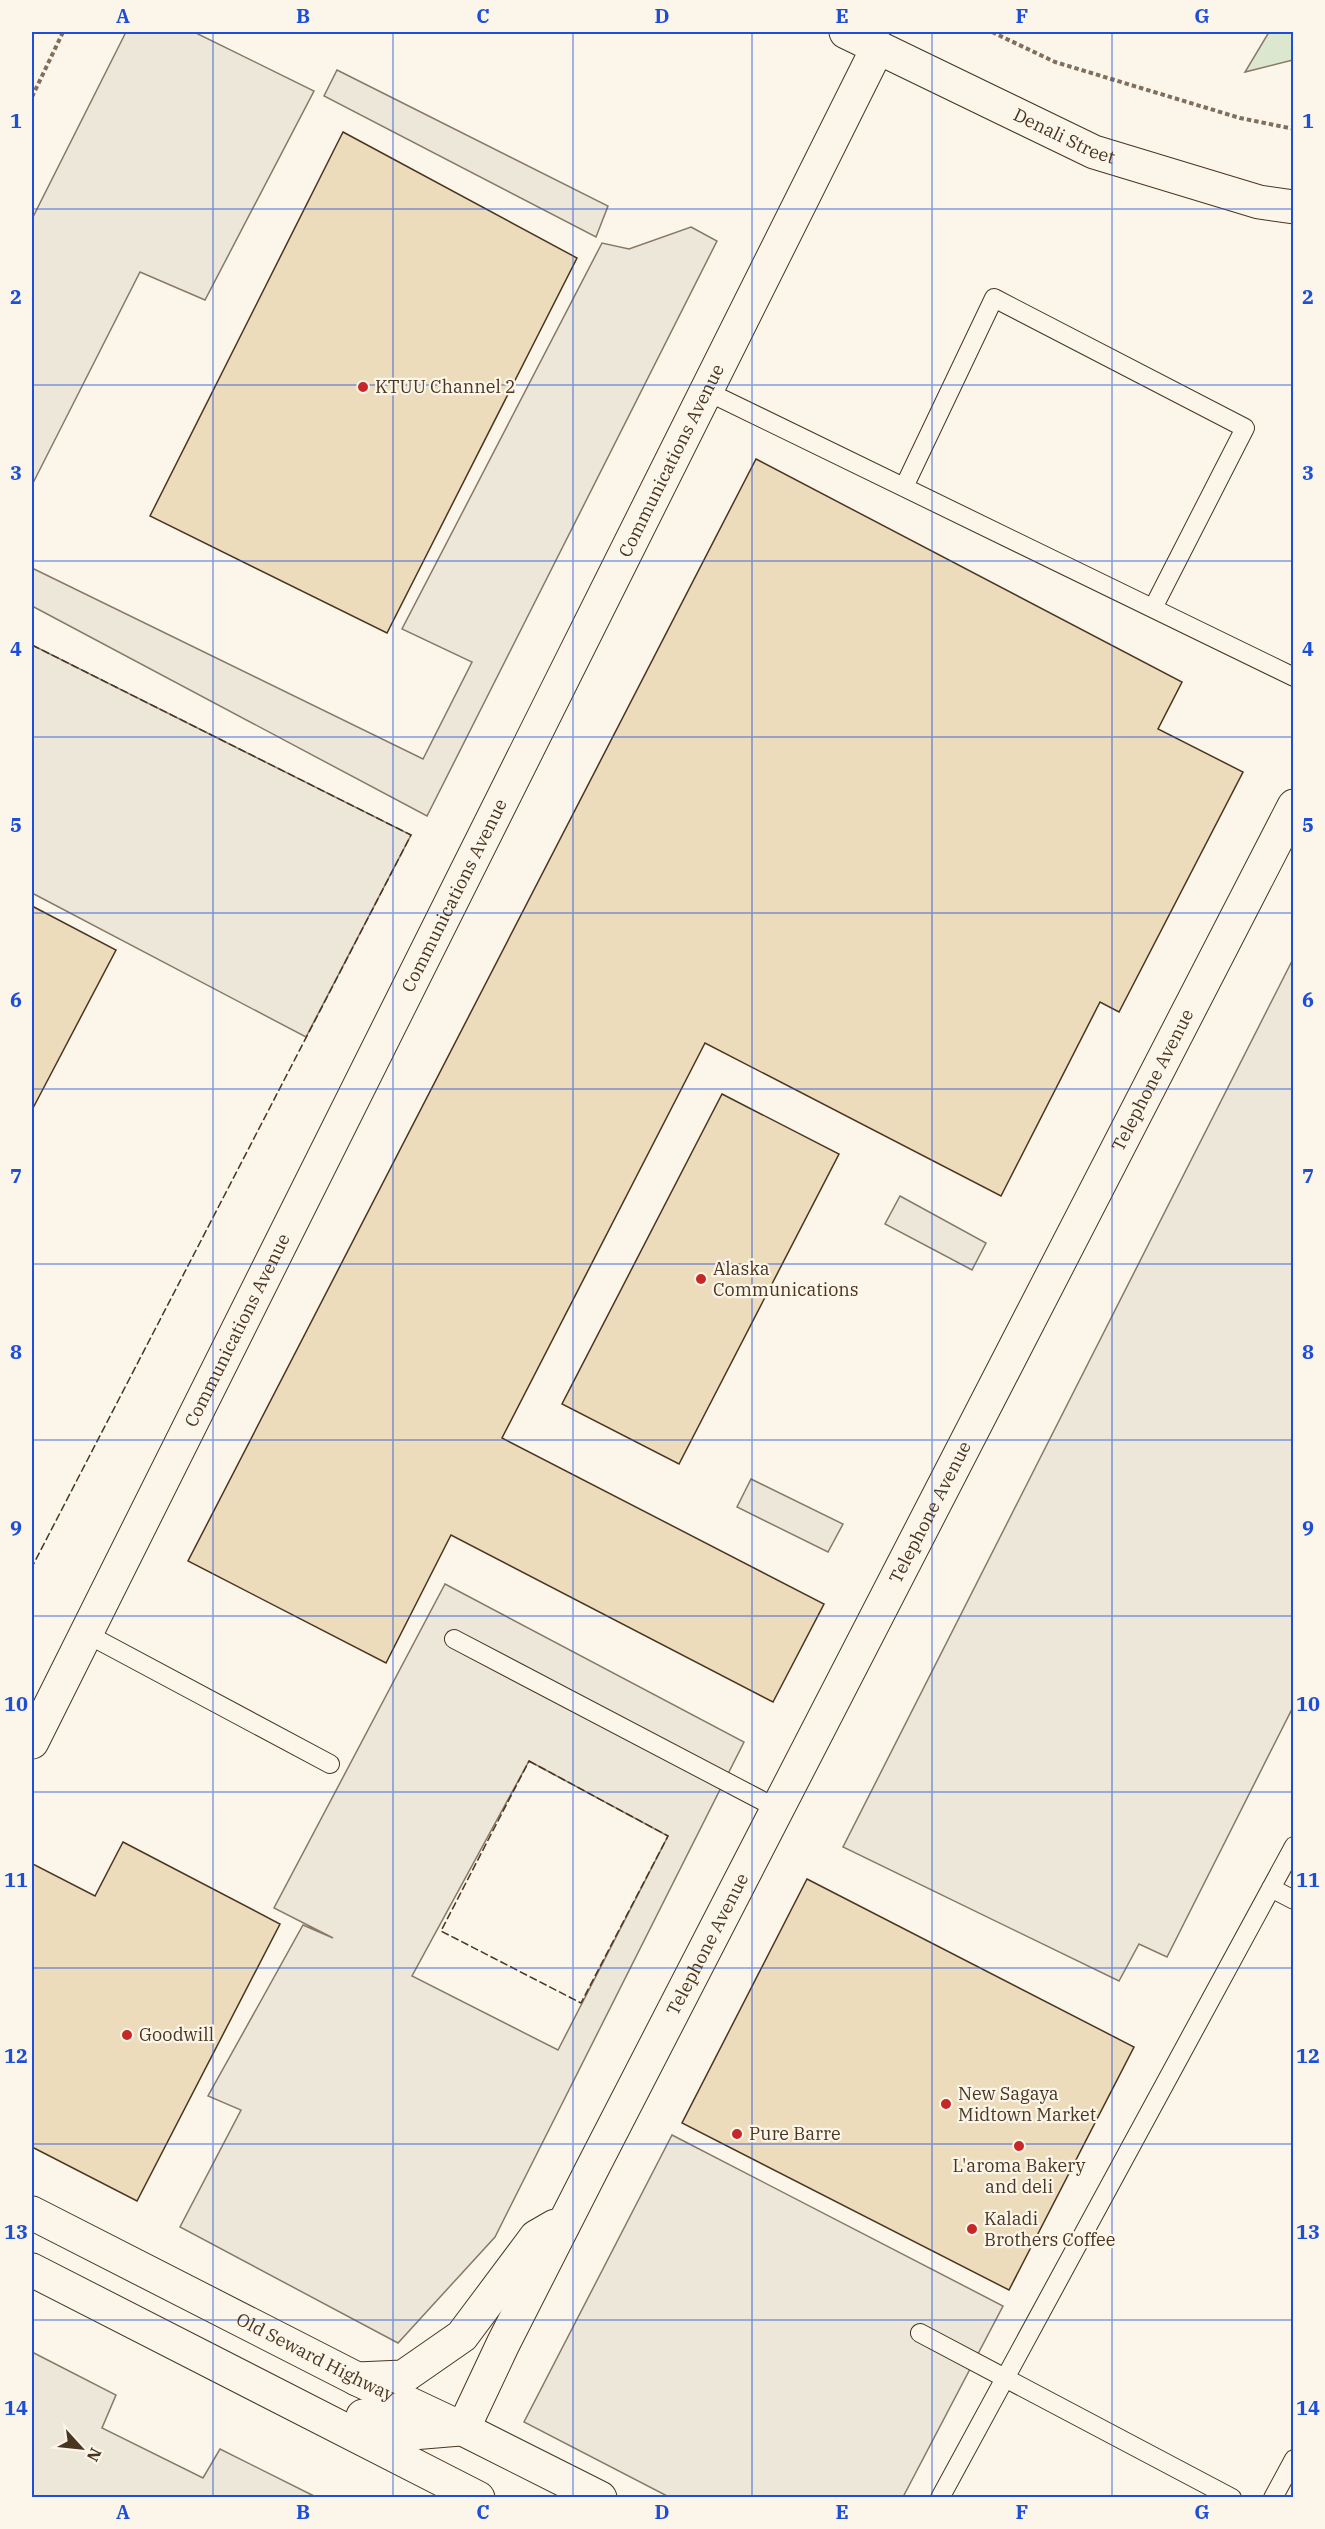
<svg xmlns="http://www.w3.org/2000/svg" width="1325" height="2529" viewBox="0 0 1325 2529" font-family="'IBM Plex Serif',serif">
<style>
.green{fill:#dce7d0;stroke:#887966;stroke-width:1.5}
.parking{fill:#ede7d9;stroke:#887966;stroke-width:1.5;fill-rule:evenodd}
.building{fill:#ecdcbc;stroke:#4a3520;stroke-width:1.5}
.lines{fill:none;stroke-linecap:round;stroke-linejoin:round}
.lane-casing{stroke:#4a3520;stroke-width:20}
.street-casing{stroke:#4a3520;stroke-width:35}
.secondary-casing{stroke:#4a3520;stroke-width:35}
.path{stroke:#7f6f5c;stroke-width:4;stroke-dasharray:4.5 3;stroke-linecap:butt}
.lane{stroke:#fbf6e9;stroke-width:18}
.street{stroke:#fbf6e9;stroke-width:33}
.secondary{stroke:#fbf6e9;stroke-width:33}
.fence{stroke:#4a3520;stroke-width:1.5;stroke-dasharray:8 3;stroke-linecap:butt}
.grid{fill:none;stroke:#1d4ed8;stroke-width:1.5;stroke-opacity:0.55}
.poi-dot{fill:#c62828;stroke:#fbf6e9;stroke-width:2}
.labels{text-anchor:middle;stroke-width:4.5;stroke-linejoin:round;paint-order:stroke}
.street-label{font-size:18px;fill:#4a3520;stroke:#fbf6e9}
.poi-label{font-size:18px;fill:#4a3520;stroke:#fbf6e9;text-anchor:start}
.neatline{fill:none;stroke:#1d4ed8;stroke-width:2}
.grid-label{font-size:20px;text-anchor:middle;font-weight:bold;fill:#1d4ed8}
</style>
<rect width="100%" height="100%" fill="#fbf6e9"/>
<!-- green -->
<path class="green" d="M1269,32H1293V60L1245,72Z"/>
<!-- parking -->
<path class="parking" d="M126,32H194L314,91L205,300L140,272L33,483L32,219Z
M337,70L608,206L596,237L324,96Z
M691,227L717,241L427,816L32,606V568L423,759L472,662L402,629L602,243L629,249Z
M32,645L411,835L306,1037L32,893Z
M1293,959V1707L1167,1957L1139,1944L1119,1981L843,1847Z
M900,1196L986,1243L972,1270L885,1224Z
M751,1479L843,1524L828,1552L737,1507Z
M445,1584L744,1742L495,2237L398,2343L180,2227L241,2110L208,2096L303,1925L333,1938L274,1908ZM529,1761L668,1836L558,2050L412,1976Z
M672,2135L1003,2306L903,2497H669L524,2422Z
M32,2352L116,2395L102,2428L203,2478L220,2449L316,2497H32Z"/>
<!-- building -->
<path class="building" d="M343,132L577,258L387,633L150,516Z
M756,459L1182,682L1158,729L1243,772L1119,1012L1100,1002L1001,1196L705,1043L502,1438L824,1604L773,1702L451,1535L386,1663L188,1561Z
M32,906L116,950L32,1110Z
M722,1094L839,1154L679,1464L562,1404Z
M123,1842L280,1924L137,2201L32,2147V1867L33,1864L95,1896Z
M807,1879L1134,2047L1009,2290L682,2123Z"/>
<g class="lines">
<!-- lane casing -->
<g class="lane-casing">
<path id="lane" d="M706,391L1294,677
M904,487L994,298L1245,428L1153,608
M85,1633L330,1764
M454,1639L778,1809
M1271,1888L1294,1900
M920,2333L1232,2498
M940,2498L1294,1846
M1273,2498L1294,2459"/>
</g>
<!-- street casing -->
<g class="street-casing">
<g id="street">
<path id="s1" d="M32,1742L878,47"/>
<path d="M357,2379L403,2377L462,2336L536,2237L555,2226"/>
<path id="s2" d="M463,2429L503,2344L594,2165L1294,806"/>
</g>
</g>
<!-- secondary casing -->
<g class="secondary-casing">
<g id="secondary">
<path id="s3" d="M846,32L1094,152L1259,202L1294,207"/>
<path id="s4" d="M32,2213L357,2379L463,2429L600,2498"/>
<path d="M32,2270L478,2498"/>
<path d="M363,2416L400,2434L460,2429"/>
</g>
</g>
<!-- path -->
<path class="path" d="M992,32L1055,62L1240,118L1294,129
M32,97L63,32"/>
<!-- lane -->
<use href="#lane" class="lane"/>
<!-- street -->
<use href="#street" class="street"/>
<!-- secondary -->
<use href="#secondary" class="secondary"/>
<!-- fence -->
<path class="fence" d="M32,645L411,835L32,1567
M529,1761L668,1836L581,2003L441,1931Z"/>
</g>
<!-- grid -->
<path class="grid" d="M213,32V2498M393,32V2498M573,32V2498M752,32V2498M932,32V2498M1112,32V2498M32,209H1294M32,385H1294M32,561H1294M32,737H1294M32,913H1294M32,1089H1294M32,1264H1294M32,1440H1294M32,1616H1294M32,1792H1294M32,1968H1294M32,2144H1294M32,2320H1294"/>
<!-- markers -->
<g class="poi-dot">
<circle cx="363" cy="387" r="6"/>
<circle cx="701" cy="1279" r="6"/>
<circle cx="127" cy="2035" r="6"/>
<circle cx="946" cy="2104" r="6"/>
<circle cx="737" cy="2134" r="6"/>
<circle cx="1019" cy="2146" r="6"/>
<circle cx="972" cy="2229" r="6"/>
</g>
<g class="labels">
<!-- street labels -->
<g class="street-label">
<text dy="6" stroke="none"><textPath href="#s3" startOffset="242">Denali Street</textPath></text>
<text dy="6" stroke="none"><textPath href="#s1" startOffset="1432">Communications Avenue</textPath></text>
<text dy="6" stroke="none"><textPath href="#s1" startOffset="946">Communications Avenue</textPath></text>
<text dy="6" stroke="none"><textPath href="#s2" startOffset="1515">Telephone Avenue</textPath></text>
<text dy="6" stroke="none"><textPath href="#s1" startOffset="460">Communications Avenue</textPath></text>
<text dy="6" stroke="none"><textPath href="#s2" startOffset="1029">Telephone Avenue</textPath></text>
<text dy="6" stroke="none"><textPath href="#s2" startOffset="543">Telephone Avenue</textPath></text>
<text dy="6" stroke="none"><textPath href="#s4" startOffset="318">Old Seward Highway</textPath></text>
</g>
<!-- poi labels -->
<g class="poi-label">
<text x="375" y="393">KTUU Channel 2</text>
<text x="713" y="1275">Alaska<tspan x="713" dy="21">Communications</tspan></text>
<text x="139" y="2041">Goodwill</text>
<text x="958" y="2100">New Sagaya<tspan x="958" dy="21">Midtown Market</tspan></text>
<text x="749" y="2140">Pure Barre</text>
<text x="1019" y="2172" text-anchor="middle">L'aroma Bakery<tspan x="1019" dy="21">and deli</tspan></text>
<text x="984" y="2225">Kaladi<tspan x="984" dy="21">Brothers Coffee</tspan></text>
</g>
</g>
<!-- border -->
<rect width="1325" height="2529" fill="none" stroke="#fbf6e9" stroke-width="66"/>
<!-- north arrow -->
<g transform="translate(81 2448) rotate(117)" stroke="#fbf6e9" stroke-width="4.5" paint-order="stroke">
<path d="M0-4.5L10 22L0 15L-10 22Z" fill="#4a3520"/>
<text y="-9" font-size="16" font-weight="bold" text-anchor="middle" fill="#4a3520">N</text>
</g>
<rect x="33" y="33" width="1259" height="2463" class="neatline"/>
<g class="grid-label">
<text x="123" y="23">A</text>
<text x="303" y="23">B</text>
<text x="483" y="23">C</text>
<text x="662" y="23">D</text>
<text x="842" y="23">E</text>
<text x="1022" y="23">F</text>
<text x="1202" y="23">G</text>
<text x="16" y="128">1</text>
<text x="1308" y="128">1</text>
<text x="16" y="304">2</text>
<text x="1308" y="304">2</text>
<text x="16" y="480">3</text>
<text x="1308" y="480">3</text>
<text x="16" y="656">4</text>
<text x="1308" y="656">4</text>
<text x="16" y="832">5</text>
<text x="1308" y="832">5</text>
<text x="16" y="1007">6</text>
<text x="1308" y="1007">6</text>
<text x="16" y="1183">7</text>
<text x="1308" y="1183">7</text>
<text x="16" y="1359">8</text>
<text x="1308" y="1359">8</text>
<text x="16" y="1535">9</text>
<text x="1308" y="1535">9</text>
<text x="16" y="1711">10</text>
<text x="1308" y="1711">10</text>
<text x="16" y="1887">11</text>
<text x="1308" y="1887">11</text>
<text x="16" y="2063">12</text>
<text x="1308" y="2063">12</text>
<text x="16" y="2239">13</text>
<text x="1308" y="2239">13</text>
<text x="16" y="2415">14</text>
<text x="1308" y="2415">14</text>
<text x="123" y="2519">A</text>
<text x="303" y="2519">B</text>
<text x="483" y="2519">C</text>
<text x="662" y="2519">D</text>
<text x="842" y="2519">E</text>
<text x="1022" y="2519">F</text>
<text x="1202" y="2519">G</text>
</g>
</svg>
